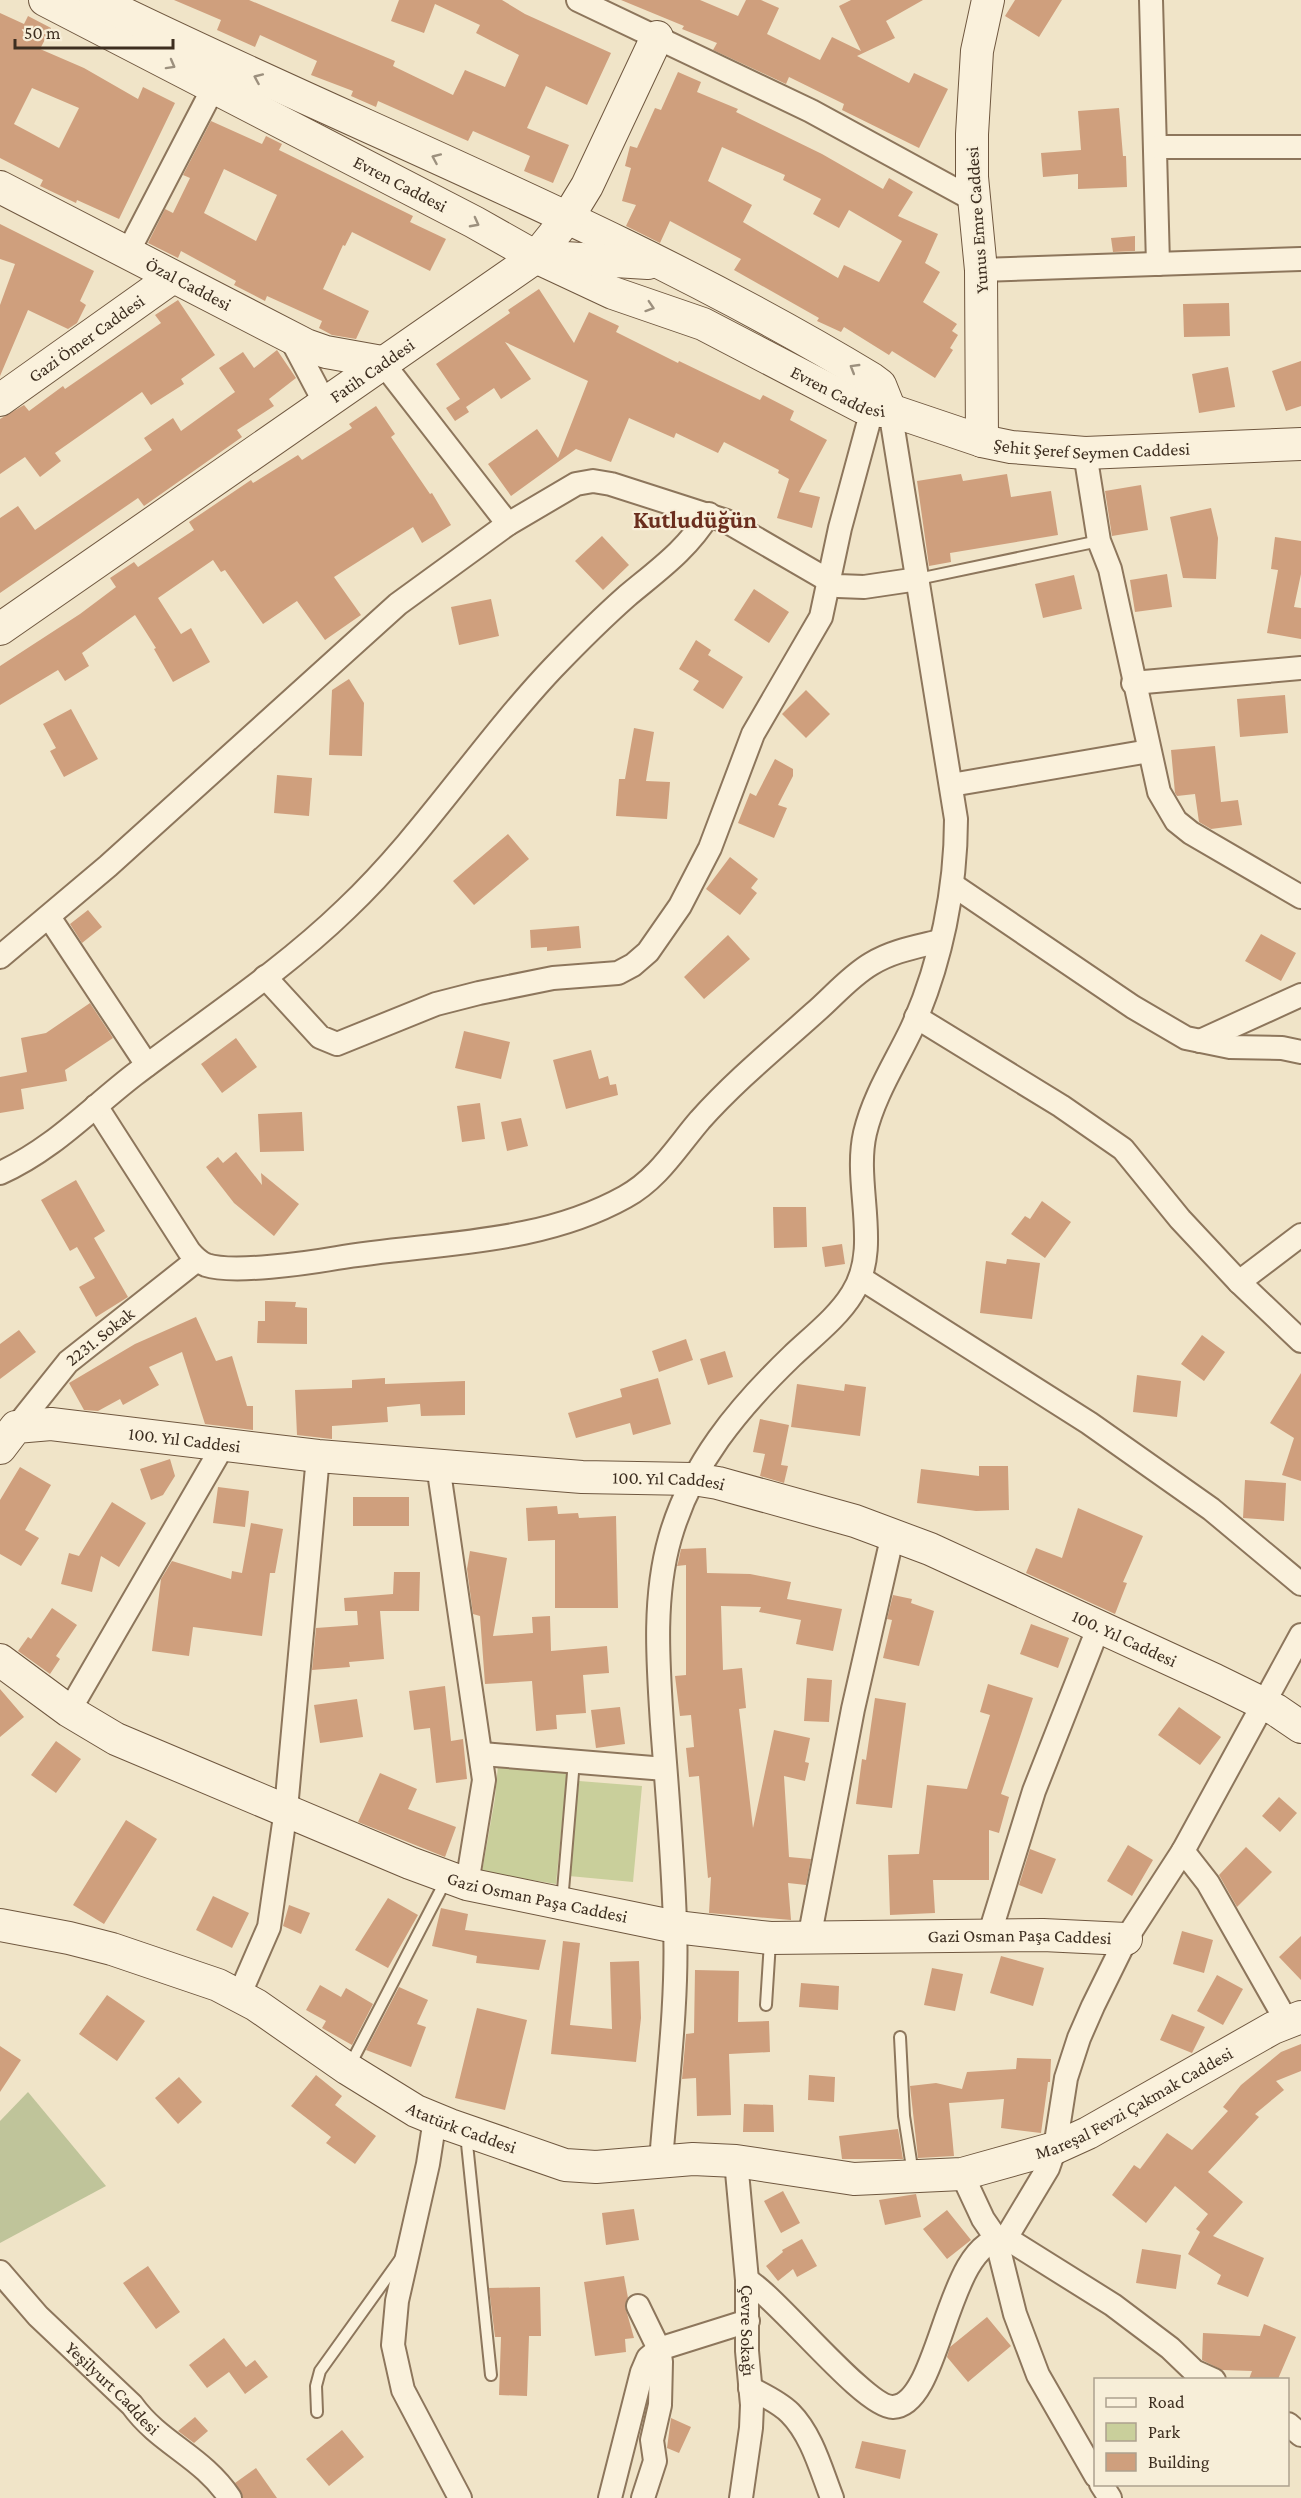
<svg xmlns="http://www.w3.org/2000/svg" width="1301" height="2498" viewBox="0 0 1301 2498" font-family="'Crimson Pro',serif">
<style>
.green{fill:#c9cf9b}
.cemetery{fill:#bfc49a}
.building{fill:#cf9f7d;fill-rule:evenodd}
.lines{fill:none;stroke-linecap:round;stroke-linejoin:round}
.lane-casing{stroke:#8d765c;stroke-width:14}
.street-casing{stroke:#8d765c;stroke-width:26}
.secondary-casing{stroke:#6f573f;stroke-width:34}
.lane{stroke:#faf1dc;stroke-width:10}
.street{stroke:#faf1dc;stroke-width:22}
.secondary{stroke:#faf1dc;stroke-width:32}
.oneway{stroke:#9c907e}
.labels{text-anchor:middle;stroke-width:4.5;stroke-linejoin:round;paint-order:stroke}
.street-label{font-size:18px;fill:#3d2e20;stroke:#f7eed8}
.district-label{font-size:24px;font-weight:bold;fill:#6b2e1e;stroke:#f7eed8}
</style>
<rect width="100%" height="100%" fill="#f0e4c8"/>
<!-- green -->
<path class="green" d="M498,1765L567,1772L556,1884L482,1872L495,1798Z
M579,1781L642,1786L633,1882L569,1876Z"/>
<!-- cemetery -->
<path class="cemetery" d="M28,2092L106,2186L0,2243V2121Z"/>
<!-- building -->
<path class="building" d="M174,0H249L395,61L393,66L453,95L465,70L505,87L519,55L476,33L480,25L435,4L424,33L391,21L399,0H502L525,14L611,53L587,105L546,86L527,128L569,145L553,183L524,171L530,156L473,131L468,141L378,101L376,107L351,96L353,91L311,75L317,61L260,35L255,47L217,30L221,20Z
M621,0H700L738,16L746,0H761L779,8L767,34L820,60L832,37L861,51L839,6L851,0H923L886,21L895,38L857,56L909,83L914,73L948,89L919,148L842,110L844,104L789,77L786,84L713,50L717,43L682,29L684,26Z
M1015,0H1062L1039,37L1005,16Z
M0,13L24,24L28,16L51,28L40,49L84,68L138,99L143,87L175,103L119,219L77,200L76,203L40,186L43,180L0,158ZM32,88L79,108L59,148L14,124Z
M678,72L701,82L697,92L738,109L736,112L822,154L883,189L889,178L913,192L898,216L938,234L925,263L940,272L923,302L957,324L952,331L958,335L950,348L953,350L935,378L892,351L889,355L844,327L841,332L817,321L819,318L734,270L741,259L670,221L660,243L626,226L636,205L622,201L631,168L625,166L630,146L637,148L655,108L661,110ZM722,147L785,175L783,180L821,199L813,214L839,228L849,210L902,241L879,282L844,265L838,278L743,222L752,205L708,181Z
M1119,108L1123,156H1126L1127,187L1078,189V174L1043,177L1041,153L1081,150L1078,111Z
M211,121L262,144L266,136L282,144L279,150L413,216L410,222L446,239L430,271L352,232L345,246L343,245L323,289L369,311L356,339L332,335L319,328L322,321L267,296L265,301L234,285L236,281L181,251L178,258L148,243L165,209L173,213L190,178L183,175ZM224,169L277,195L256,241L204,213Z
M0,224L94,271L80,301L86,305L77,323L68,329L28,310L0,376V305L15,264L0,259Z
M1135,236V251L1113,252L1111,238Z
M539,289L574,343L589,312L619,326L616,332L678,363L679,361L760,400L763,395L794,411L790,420L827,440L799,492L820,497L812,528L777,518L789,479L778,473L779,470L724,442L718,453L676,433L674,438L629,418L611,462L576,449L511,496L488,464L537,429L558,458L588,381L505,342L531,379L501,399L494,388L466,407L469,412L455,421L446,408L460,399L436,364L510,313L508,310Z
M178,300L215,355L181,379L184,384L151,405L142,392L55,453L61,461L40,477L25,457L0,474V419L24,405L29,411L63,386L65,389L161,323L155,315Z
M1229,303L1230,336L1184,337L1183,304Z
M277,350L296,378L269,399L274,406L237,430L242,437L144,506L138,498L0,593V518L18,506L35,530L152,450L144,438L173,418L181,431L235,392L219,368L243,352L254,368Z
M1301,361V406L1286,411L1272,371Z
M1228,367L1235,407L1199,413L1192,374Z
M376,406L395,434L391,437L430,494L432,493L451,525L422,543L413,527L334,577L361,615L325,640L297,601L263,624L225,570L221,572L213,560L158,598L181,634L191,628L210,662L173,682L154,649L156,648L135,615L82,653L89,666L65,681L58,670L0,705V666L80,614L116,587L110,578L134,562L138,567L194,530L189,522L251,480L253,483L298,455L302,460L352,428L349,424Z
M961,474L963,481L1007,474L1011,497L1051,491L1058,535L950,553L951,562L929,566L917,481Z
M1141,485L1148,530L1112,536L1105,491Z
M1211,508L1218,538L1216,579L1183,578L1170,517Z
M602,536L629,565L603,590L575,561Z
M1275,537L1301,541V574L1294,607L1301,608V639L1267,633L1278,570L1271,569Z
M1167,574L1172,607L1135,612L1130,580Z
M1074,575L1082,609L1043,618L1035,584Z
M754,589L789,612L769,643L734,620Z
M491,599L499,636L459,645L451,607Z
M696,640L711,650L708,655L743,677L723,709L693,690L699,681L679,669Z
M349,679L364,703L362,756L329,755L332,690Z
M806,690L830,714L806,738L782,714Z
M1285,695L1288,733L1240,737L1237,699Z
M71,709L98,759L64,777L50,751L56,748L43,724Z
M634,728L654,732L646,781L670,782L667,819L616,816L619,779H625Z
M1215,746L1221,802L1238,800L1242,825L1211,829L1199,822L1195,794L1177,796L1175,793L1171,750Z
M775,759L793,769V776L778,805L787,808L774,838L738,823L750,793L756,796Z
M277,775L312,778L309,816L274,813Z
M508,834L529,859L474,905L453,881Z
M730,857L758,879L751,888L757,893L740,915L706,889Z
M88,910L102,927L82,943L70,924Z
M579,926L581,948L547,951V947L531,948L530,930Z
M1261,934L1296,953L1281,981L1245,961Z
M728,935L750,959L704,999L684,977Z
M90,1003L113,1038L65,1070L67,1081L21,1089L24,1109L0,1113V1077L27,1072L21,1038L46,1033Z
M464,1031L510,1042L501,1079L455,1068Z
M236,1038L257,1067L222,1093L201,1064Z
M591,1050L599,1079L608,1076L610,1085L616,1084L618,1095L566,1109L553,1060Z
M480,1103L485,1139L462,1142L457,1106Z
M302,1112L304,1151L260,1152L258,1114Z
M521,1118L528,1146L507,1151L501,1122Z
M236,1152L262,1185L261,1173L299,1204L274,1236L234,1203L206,1167L218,1157L223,1163Z
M76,1180L105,1231L94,1238L128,1297L96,1317L79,1287L95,1278L77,1247L70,1251L41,1200Z
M1042,1201L1071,1222L1045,1258L1011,1234L1025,1216L1030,1219Z
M773,1207H806L807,1247L774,1248Z
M842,1244L845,1264L825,1267L822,1247Z
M1007,1259L1040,1263L1032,1319L980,1313L986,1261L1006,1264Z
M265,1301L296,1302L295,1307L307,1308V1344L257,1343L258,1321H265Z
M196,1317L216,1361L232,1356L247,1406H253V1430L205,1424L182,1352L149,1367L159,1385L123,1405L120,1399L98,1411L84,1410L69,1383L135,1344Z
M19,1330L36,1352L0,1379V1344Z
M1202,1335L1225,1352L1204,1381L1181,1364Z
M686,1339L693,1360L659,1372L652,1351Z
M725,1351L733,1377L708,1385L700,1359Z
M1301,1373V1481L1282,1475L1294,1438L1270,1423Z
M1137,1375L1181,1381L1177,1417L1133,1412Z
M385,1378V1384L465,1381V1415L421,1416L420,1404L387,1407L388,1422L332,1426V1439L297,1435L295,1390L352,1388V1380Z
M658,1378L671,1424L633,1435L630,1423L576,1438L568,1413L622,1397L620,1389Z
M797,1384L844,1391L845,1384L866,1387L860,1436L791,1427Z
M760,1419L789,1425L781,1465L788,1466L784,1483L760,1476L765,1454L753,1452Z
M170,1459L175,1476L163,1495L151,1500L140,1469Z
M979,1466H1008L1009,1510L976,1511L917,1503L921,1469L979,1476Z
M20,1467L51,1485L25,1530L39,1538L21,1566L0,1554V1500Z
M1245,1480L1286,1483L1284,1521L1243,1518Z
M218,1487L249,1491L245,1527L213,1523Z
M353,1497H409V1526H353Z
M112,1502L146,1523L119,1567L101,1556L92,1592L61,1584L69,1553L79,1556Z
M557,1506L558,1514L578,1513L579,1518L616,1516L618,1608H555V1540L528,1541L526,1508Z
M1078,1508L1143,1536L1123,1582L1127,1583L1115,1614L1026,1573L1036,1548L1062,1558Z
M251,1523L283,1529L275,1573H270L262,1636L193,1627L189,1656L152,1651L161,1579L172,1561L231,1579L232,1571L242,1573Z
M706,1548L707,1573L750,1574L791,1582L787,1599L842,1609L833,1651L796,1644L801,1620L759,1612L761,1607L721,1606L723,1670L742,1668L746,1708L739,1709L753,1828L774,1730L810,1738L805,1762L809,1763L805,1781L784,1776L789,1857L811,1859L806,1885L788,1883L791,1920L709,1913L711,1877L708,1878L699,1776L689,1777L686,1748L694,1747L691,1715L680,1716L675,1676L686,1675V1565L677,1566L678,1563L681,1549Z
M470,1551L507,1558L493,1636L533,1633L532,1617L550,1616L551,1651L607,1646L609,1673L583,1675L586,1713L556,1715L557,1729L536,1731L532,1681L485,1684L480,1616L473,1614L467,1569Z
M394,1572H420L419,1611H380L384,1659L349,1662L350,1667L312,1670L316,1628L358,1625L357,1611H345L344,1598L393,1594Z
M893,1595L912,1599L911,1603L934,1611L919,1666L883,1658L892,1620L887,1619Z
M52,1608L77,1625L56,1656L60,1659L50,1674L18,1651L28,1637L31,1639Z
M1031,1624L1069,1638L1058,1668L1020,1654Z
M807,1678L832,1680L829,1722L804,1721Z
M988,1684L1033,1698L1001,1794L1009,1797L999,1833L989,1830V1880H933L935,1913L890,1915L888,1855L919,1854L927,1785L967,1789L990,1715L980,1712Z
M445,1686L451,1741L463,1739L467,1779L436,1783L430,1728L414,1730L409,1691Z
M0,1689L24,1717L0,1737Z
M875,1698L906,1703L892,1808L856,1804L862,1759L866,1760Z
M357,1699L363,1737L320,1743L314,1705Z
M620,1707L625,1744L596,1748L591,1710Z
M1179,1707L1221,1737L1200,1765L1158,1735Z
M56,1741L81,1759L56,1793L31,1775Z
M380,1773L417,1789L408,1809L456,1827L445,1857L358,1822Z
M1279,1797L1297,1813L1280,1832L1262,1816Z
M126,1820L157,1839L104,1924L73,1905Z
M1128,1845L1153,1860L1132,1896L1107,1881Z
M1246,1847L1272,1872L1237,1907L1219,1875Z
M1030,1849L1056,1859L1042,1894L1019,1885Z
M213,1896L249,1913L232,1948L196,1930Z
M388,1898L418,1915L388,1968L355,1950Z
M289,1905L310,1913L301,1934L283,1926Z
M441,1908L468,1914L465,1930L546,1940L539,1970L476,1963L477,1956L432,1946Z
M1182,1931L1213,1940L1204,1973L1173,1964Z
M1301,1936V1980L1279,1957Z
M563,1941L580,1943L570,2025L612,2029L610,1962L639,1961L641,2018L636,2062L551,2054Z
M1001,1956L1044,1968L1033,2006L990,1993Z
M932,1968L963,1974L955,2011L924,2005Z
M695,1970L739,1971L738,2022L769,2021L770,2052L729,2054L731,2115L697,2116L696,2078L682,2079L686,2034L694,2033Z
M1217,1975L1243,1989L1223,2025L1197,2011Z
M801,1983L839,1986L838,2010L799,2007Z
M320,1985L341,1997L346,1988L373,2004L352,2045L322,2028L326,2021L306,2010Z
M399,1987L428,2000L417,2024L426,2027L411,2067L366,2050Z
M107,1995L145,2021L117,2061L79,2034Z
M477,2008L527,2020L505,2110L455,2098Z
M1172,2014L1205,2027L1192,2053L1160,2040Z
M1301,2044V2071L1276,2081L1284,2090L1255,2114L1259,2117L1208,2172L1243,2202L1213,2236L1264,2258L1248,2297L1217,2284L1221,2275L1188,2254L1200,2232L1196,2229L1208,2214L1175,2186L1146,2223L1112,2195L1134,2165L1140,2169L1167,2133L1192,2150L1228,2111L1223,2107L1241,2085L1281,2052Z
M0,2046L21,2060L0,2092Z
M1017,2058L1051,2059L1050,2082H1048L1041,2133L1001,2128L1004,2099L949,2103L954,2156L918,2158L910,2086L936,2083L962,2089L967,2072L1016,2069Z
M316,2075L342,2096L335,2105L376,2136L355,2164L326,2143L331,2137L291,2106Z
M809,2075L835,2077L834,2102L808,2100Z
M179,2077L202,2102L178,2124L155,2098Z
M744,2104L773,2105L774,2132H743Z
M898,2129L903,2159H842L839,2136Z
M783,2191L800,2223L781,2233L764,2201Z
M916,2194L921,2217L885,2225L879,2200Z
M634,2209L639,2240L606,2245L602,2213Z
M947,2210L971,2240L947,2259L923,2229Z
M802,2239L817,2266L797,2277L793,2269L778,2281L766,2266L783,2252L782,2250Z
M1142,2249L1181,2255L1176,2289L1136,2283Z
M148,2266L180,2312L156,2329L123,2283Z
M624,2276L628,2298L625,2306L634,2338L625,2339L626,2352L595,2356L584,2282Z
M540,2287L541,2336H529L527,2396L499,2395L501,2337H495L489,2288Z
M987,2317L1011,2346L968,2382L947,2357L950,2347Z
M1264,2324L1296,2337L1278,2379H1249L1252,2371L1222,2370L1202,2360L1203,2333L1260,2336Z
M224,2338L246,2367L255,2360L268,2377L245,2394L229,2372L207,2388L189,2365Z
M195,2417L208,2431L194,2443L178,2431Z
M671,2418L691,2427L679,2453L667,2448Z
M342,2430L364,2457L329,2486L306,2459Z
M862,2441L906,2450L900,2479L855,2468Z
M256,2468L277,2498H243L235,2483Z"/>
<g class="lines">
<!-- lane casing -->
<g class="lane-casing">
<path id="lane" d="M918,579L1099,541
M562,1902L574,1761
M766,2005L770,1942
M900,2037L904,2116L913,2174
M349,2067L447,1878
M466,2134L491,2375
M317,2412L316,2386L320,2371L401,2258"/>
</g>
<!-- street casing -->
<g class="street-casing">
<g id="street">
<path d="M578,0L811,111L974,200"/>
<path d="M1151,0L1158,264"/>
<path d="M1156,147H1301"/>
<path d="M128,252L220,75"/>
<path d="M981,270L1301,259"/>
<path d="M290,337L326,405"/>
<path d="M382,362L508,524"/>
<path d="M1085,453L1099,541L1110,569L1159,792L1176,821L1191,833L1301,897"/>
<path d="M1133,683L1301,668"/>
<path d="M951,785L1149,751"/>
<path d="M953,885L1133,1007L1186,1038L1230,1047L1282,1048L1301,1052"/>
<path d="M49,917L147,1065"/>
<path d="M0,957L108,866L398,604L508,524L576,484L593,481L611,484L726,521L838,586L864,587L918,579"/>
<path d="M265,977L320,1037L337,1044L436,1004L479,993L553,978L618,973L633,965L648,952L680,906L710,848L753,734L821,617L840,528L872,410"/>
<path d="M916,1017L1061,1106L1123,1149L1180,1219L1239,1282L1301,1341"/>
<path d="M1200,1041L1301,995"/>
<path d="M96,1106L189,1251C194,1257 199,1262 206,1265C233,1274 308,1263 337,1258C433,1242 537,1246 625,1197C658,1179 676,1148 700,1120C735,1081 774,1049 813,1014C832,998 849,977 871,964C892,951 916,947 940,941"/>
<path d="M0,1173C52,1150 90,1109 134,1075C205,1021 282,971 346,909C423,836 480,745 553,668C577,643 601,619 627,596C658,570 687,550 709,514"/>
<path d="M862,1279L1089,1423L1211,1509L1301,1584"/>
<path d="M1239,1282L1301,1235"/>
<path id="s1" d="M16,1427L68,1362L197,1260"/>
<path d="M438,1465L484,1780L467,1884"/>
<path d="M69,1711L224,1444"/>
<path d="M482,1754L665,1769"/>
<path d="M1183,1851L1208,1883L1287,2022"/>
<path d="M989,1936L1034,1791L1099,1626"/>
<path d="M809,1939L853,1709L893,1534"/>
<path d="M239,1996L269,1927L286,1809L318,1456"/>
<path d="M435,2119L428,2164L397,2301L393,2345L403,2390L460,2498"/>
<path d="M661,2161C667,2083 678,2002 675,1924C673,1857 667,1790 662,1724C658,1663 653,1597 670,1538C691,1464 738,1408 792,1356C812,1337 838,1317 852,1294C882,1248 853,1185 865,1133C874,1095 896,1062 912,1028C941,963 956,889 956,819L890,410"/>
<path id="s2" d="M736,2161L747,2280V2351L752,2405L751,2428L741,2498"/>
<path d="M962,2174L983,2219L996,2238L1015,2314L1038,2375L1096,2476"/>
<path d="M1006,2238L1048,2168L1055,2148L1066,2078L1079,2038L1093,2006L1126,1939L1183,1851L1301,1635"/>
<path id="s3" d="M0,2272L38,2316L132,2405C160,2444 202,2456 230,2498"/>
<path d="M747,2280C778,2298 865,2408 893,2407C942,2405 945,2239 1006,2238L1113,2305L1170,2348L1194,2371L1214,2380"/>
<path d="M638,2306L659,2349L661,2362L660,2405L652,2440L655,2461L643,2498"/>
<path d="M750,2388C763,2395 779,2402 790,2413C812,2435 821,2470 832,2498"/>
<path d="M1288,2424L1301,2435"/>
<path d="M1101,2484L1110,2498"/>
<path d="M610,2498L642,2372L648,2358L659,2349L748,2321"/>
</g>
</g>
<!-- secondary casing -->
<g class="secondary-casing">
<g id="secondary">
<path id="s4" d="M45,0L474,222L536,257L613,293L703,324L862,407L880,411L890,410L982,441L1011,447L1085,453L1301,444"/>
<path d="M96,0C354,127 625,229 872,379L880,385L890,410"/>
<path id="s5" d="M0,187L306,345L326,352L382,362"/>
<path d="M548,257L648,263"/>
<path id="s6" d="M0,400L173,277"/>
<path d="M982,441L981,270L972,177V134L977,51L988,0"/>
<path id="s7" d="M0,629L536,257L568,217L587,186L657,37"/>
<path id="s8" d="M0,1448L16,1427L51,1424L318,1456L582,1477L693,1479L718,1483L855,1521L930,1549L1215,1680L1276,1710L1301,1727"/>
<path id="s9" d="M0,1660L69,1711L116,1739L410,1863L467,1884L676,1927L770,1938L1043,1935L1126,1939"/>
<path id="s10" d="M0,1925L69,1938L112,1949L218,1985L256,2005L348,2069L416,2111L450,2125L565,2165L596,2167L693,2159L736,2161L854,2179L962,2174L1055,2148L1088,2133L1273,2028L1301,2017"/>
</g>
</g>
<!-- lane -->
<use href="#lane" class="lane"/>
<!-- street -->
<use href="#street" class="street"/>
<!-- secondary -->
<use href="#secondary" class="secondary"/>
</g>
<!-- one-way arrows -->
<defs><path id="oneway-chevron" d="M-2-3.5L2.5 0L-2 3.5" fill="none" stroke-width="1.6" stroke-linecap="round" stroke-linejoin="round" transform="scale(1.5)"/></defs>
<g class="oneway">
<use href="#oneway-chevron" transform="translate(171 65) rotate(29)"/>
<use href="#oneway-chevron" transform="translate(258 78) rotate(-156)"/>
<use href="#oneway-chevron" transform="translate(436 158) rotate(-156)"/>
<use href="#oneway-chevron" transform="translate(475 223) rotate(28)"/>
<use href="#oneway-chevron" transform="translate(650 307) rotate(18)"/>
<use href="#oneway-chevron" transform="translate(854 368) rotate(-149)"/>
</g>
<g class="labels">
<!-- street labels -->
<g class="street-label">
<text dy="6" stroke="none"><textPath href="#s4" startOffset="400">Evren Caddesi</textPath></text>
<text transform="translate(977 220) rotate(-94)" y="6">Yunus Emre Caddesi</text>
<text dy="6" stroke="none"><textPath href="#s5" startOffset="212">Özal Caddesi</textPath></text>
<text dy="6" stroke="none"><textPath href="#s6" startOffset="106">Gazi Ömer Caddesi</textPath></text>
<text dy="6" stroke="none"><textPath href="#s7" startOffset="453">Fatih Caddesi</textPath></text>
<text dy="6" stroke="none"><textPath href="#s4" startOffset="886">Evren Caddesi</textPath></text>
<text dy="6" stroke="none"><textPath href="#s4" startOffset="1150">Şehit Şeref Seymen Caddesi</textPath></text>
<text dy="6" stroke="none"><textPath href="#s1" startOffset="124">2231. Sokak</textPath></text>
<text dy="6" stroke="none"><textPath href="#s8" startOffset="196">100. Yıl Caddesi</textPath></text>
<text dy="6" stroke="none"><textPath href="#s8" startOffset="682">100. Yıl Caddesi</textPath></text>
<text dy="6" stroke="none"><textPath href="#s8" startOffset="1168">100. Yıl Caddesi</textPath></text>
<text dy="6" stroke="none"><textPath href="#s9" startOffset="592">Gazi Osman Paşa Caddesi</textPath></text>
<text dy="6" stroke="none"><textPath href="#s9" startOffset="1078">Gazi Osman Paşa Caddesi</textPath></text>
<text dy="6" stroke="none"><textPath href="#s10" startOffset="1206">Mareşal Fevzi Çakmak Caddesi</textPath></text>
<text dy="6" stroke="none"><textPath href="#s10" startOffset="510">Atatürk Caddesi</textPath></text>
<text dy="6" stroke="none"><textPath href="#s2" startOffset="170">Çevre Sokağı</textPath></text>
<text dy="6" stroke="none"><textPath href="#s3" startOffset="162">Yeşilyurt Caddesi</textPath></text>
</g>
<!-- district labels -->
<g class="district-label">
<text x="695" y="528">Kutludüğün</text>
</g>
</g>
<!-- legend -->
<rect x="1094" y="2378" width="195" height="108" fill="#f7eed8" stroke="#ada18e" stroke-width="1.5"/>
<rect x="1106" y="2398" width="30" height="9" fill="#faf1dc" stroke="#ada18e" stroke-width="1.5"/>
<text x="1148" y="2408" font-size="18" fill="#3d2e20">Road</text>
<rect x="1106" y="2423" width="30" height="18" fill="#c9cf9b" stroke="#ada18e" stroke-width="1.5"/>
<text x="1148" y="2438" font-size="18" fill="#3d2e20">Park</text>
<rect x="1106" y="2453" width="30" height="18" fill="#cf9f7d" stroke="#ada18e" stroke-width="1.5"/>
<text x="1148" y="2468" font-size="18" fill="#3d2e20">Building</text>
<!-- scale -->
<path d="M15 39v9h158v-9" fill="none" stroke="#3d2e20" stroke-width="3"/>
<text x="24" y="39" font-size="18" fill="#3d2e20" stroke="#f7eed8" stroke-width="4.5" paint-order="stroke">50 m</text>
</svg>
